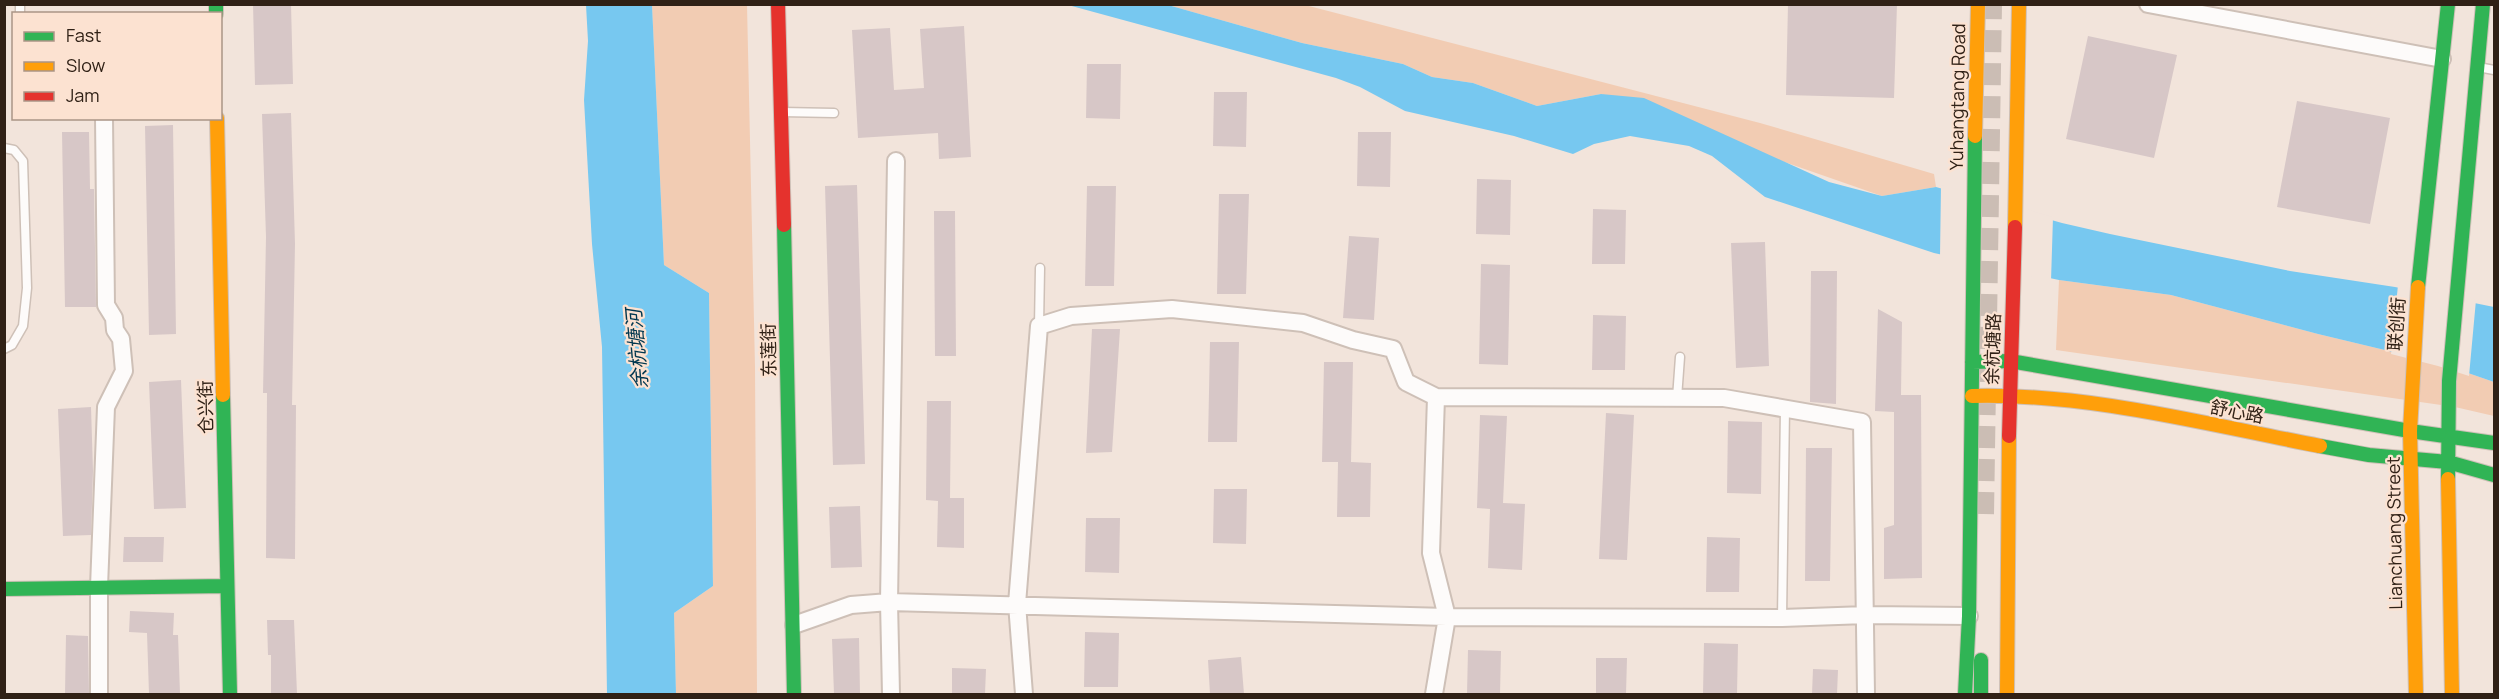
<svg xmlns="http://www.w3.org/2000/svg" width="2499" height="699" viewBox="0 0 2499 699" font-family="Manrope,'Noto Sans SC',sans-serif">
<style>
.green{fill:#f2ccb3}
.water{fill:#77c8f0}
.pier{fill:#f2e4db}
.building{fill:#d7c7c7}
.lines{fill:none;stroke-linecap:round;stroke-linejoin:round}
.secondary-tunnel{stroke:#cbbdb4;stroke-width:22;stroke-dasharray:22 11;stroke-linecap:butt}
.lane-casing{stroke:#cec0b7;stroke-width:11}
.street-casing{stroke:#cec0b7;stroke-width:20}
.fast-casing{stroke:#cec0b7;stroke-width:16}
.slow-casing{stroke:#cec0b7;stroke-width:16}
.jam-casing{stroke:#cec0b7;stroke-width:16}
.lane{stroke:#fdfbfa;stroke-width:8}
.street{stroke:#fdfbfa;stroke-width:16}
.fast{stroke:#30b455;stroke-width:14}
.slow{stroke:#ff9f0a;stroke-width:14}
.jam{stroke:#e5322d;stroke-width:14}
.labels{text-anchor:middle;stroke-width:4.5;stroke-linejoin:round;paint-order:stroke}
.street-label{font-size:18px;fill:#302116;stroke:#fce2d1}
.water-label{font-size:20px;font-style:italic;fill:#01374f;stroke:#fce2d1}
</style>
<rect width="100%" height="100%" fill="#f2e4db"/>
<!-- green -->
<path class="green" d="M652,5H747L755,367L757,694H676L674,613L713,586L709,293L664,265Z
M1168,5H1305L1760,123L1934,174L1936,187L1882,196L1773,158L1601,94L1537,106L1473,83L1432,77L1403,64L1302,43Z
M2059,280L2171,295L2318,334L2439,363L2494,382V416L2455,407L2056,350Z"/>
<!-- water -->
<path class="water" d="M586,5H652L664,265L709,293L713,586L674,613L676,694H607L602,347L592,244L584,100L588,41Z
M1068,5H1168L1302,43L1403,64L1432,77L1473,83L1537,106L1601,94L1644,98L1829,182L1882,196L1936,187L2062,223L2110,234L2290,271L2395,287L2494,307V382L2439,363L2318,334L2171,295L2059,280L1934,253L1765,197L1712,156L1689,146L1630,136L1594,144L1573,154L1514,136L1405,111L1360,87L1336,78Z"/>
<!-- pier -->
<path class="pier" d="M1941,185L2053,217L2051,281L1940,257Z
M2398,285L2476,300L2469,376L2438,366L2391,354Z"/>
<!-- building -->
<path class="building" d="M253,4H291L293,84L255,85Z
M1788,4H1897L1894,98L1786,95Z
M964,26L971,157L939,159L938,133L858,138L852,30L890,28L894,90L924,88L920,29Z
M2088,36L2177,55L2154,158L2066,139Z
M1087,64H1121L1120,119L1086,118Z
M1214,92H1247L1246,147L1213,146Z
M2297,101L2390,118L2370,224L2277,207Z
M291,113L295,244L292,405H296L295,559L266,558L267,393H263L266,237L262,114Z
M173,125L176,334L149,335L145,126Z
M62,132H89L90,189H94L96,307H65Z
M1358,132H1391L1390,187L1357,186Z
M1477,179L1511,180L1510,235L1476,234Z
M857,185L865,464L833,465L825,186Z
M1087,186H1116L1114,286H1085Z
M1219,194H1249L1246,294H1217Z
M1593,209L1626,210L1625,264H1592Z
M934,211H955L956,356H935Z
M1349,236L1379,238L1374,320L1343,318Z
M1765,242L1769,366L1736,368L1731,243Z
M1481,264L1510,265L1508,365L1479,364Z
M1811,271H1837L1836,404L1810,402Z
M1878,309L1902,322L1901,395H1921L1922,578L1884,579V528L1894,525V412L1875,411Z
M1593,315L1626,316L1625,370H1592Z
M1092,329H1120L1112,452L1086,453Z
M1210,342H1239L1237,442H1208Z
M1324,362H1353L1351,462L1371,463L1370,517H1337L1338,462H1346H1322Z
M181,380L186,508L154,509L149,382Z
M927,401H951L950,498H964V548L937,547L938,501L926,500Z
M91,407L93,471L91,535L63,536L58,409Z
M1606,413L1634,415L1627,560L1599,559Z
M1480,415L1507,416L1503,503L1525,504L1522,570L1488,568L1490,509L1477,508Z
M1728,421L1762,422L1761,494L1727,493Z
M1806,448H1832L1830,581H1805Z
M1214,489H1247L1246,544L1213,543Z
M860,506L862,567L831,568L829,507Z
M1086,518H1120L1119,573L1085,572Z
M124,537H164L163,562H123Z
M1707,537L1740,538L1739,592H1706Z
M130,611L174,613L173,635H178L180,694H149L147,633L129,632Z
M267,620H294L297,694H271V655H268Z
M1085,632L1119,633L1118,687H1084Z
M66,635L88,636L89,694H65Z
M859,638L860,694H834L832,639Z
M1704,643L1738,644L1737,694H1703Z
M1468,650L1501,651L1500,694H1467Z
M1241,657L1244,694H1210L1208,660Z
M1596,658H1627L1626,694H1596Z
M952,668L986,669L985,694H952Z
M1813,669L1838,670L1837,694H1812Z"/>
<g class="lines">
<!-- secondary-tunnel -->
<path class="secondary-tunnel" d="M1983,514L1991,4"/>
<!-- lane casing -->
<g class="lane-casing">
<path id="lane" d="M20,4V14
M2478,67L2494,70
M782,112L834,113
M4,148L14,150L23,161L27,288L23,326L12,345L4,349
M1039,326L1040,268
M1677,398L1680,357
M1782,618L1785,408"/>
</g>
<!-- street casing -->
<g class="street-casing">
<path id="street" d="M2148,4L2442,59
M794,625L851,605L889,602L1447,617L1782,618L1866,615L1969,616
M99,694V587L106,407L124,371L121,339L115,330L114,318L106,305L104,118
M891,694L889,602L896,161
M1024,694L1017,604L1039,326L1071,316L1172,309L1303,323L1353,340L1393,349L1406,382L1436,397
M1434,694L1447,617L1431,553L1436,397L1724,398L1862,422L1866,694"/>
</g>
<!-- fast casing -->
<g class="fast-casing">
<path id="fast" d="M216,4V14
M784,225L794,694
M2418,287L2448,4
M1972,362L2010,361L2410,431L2494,443
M223,395L230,694
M2320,446L2369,455L2448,462L2494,475
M2448,479L2449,381L2483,4
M4,589L227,586
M1981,660V694
M1965,694L1969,616L1975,136"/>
</g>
<!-- slow casing -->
<g class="slow-casing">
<path id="slow" d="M217,118L223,395
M1975,136L1978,4
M2015,227L2019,4
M1972,396C2089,393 2205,424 2320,446
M2448,479L2452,694
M2007,694L2009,436
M2416,694L2410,431L2418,287"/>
</g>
<!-- jam casing -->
<g class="jam-casing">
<path id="jam" d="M778,4L784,225
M2009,436L2015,227"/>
</g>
<!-- lane -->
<use href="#lane" class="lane"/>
<!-- street -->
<use href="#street" class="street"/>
<!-- fast -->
<use href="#fast" class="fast"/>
<!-- slow -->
<use href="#slow" class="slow"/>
<!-- jam -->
<use href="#jam" class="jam"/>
</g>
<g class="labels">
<!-- street labels -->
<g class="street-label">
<text transform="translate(1958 97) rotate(-89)" y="6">Yuhangtang Road</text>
<text transform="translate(2397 324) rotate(-86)" y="6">联创街</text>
<text transform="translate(1993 349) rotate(-88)" y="6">余杭塘路</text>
<text transform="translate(769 350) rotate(-91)" y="6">东莲街</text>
<text transform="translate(206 407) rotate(-91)" y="6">仓兴街</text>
<text transform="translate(2237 412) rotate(11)" y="6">舒心路</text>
<text transform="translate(2395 533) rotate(-91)" y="6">Lianchuang Street</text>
</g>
<!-- water labels -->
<g class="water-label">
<text transform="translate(637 349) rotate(-95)" y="7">余杭塘河</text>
</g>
</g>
<!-- border -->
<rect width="2499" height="699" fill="none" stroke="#302116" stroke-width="12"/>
<!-- legend -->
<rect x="12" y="12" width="210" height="108" fill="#fce2d1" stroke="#aa9586" stroke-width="1.5"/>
<rect x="24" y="32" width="30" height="9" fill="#30b455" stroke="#aa9586" stroke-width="1.5"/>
<text x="66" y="42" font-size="18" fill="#302116">Fast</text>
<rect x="24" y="62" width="30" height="9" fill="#ff9f0a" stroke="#aa9586" stroke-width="1.5"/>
<text x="66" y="72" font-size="18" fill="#302116">Slow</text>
<rect x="24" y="92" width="30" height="9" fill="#e5322d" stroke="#aa9586" stroke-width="1.5"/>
<text x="66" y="102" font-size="18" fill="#302116">Jam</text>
</svg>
